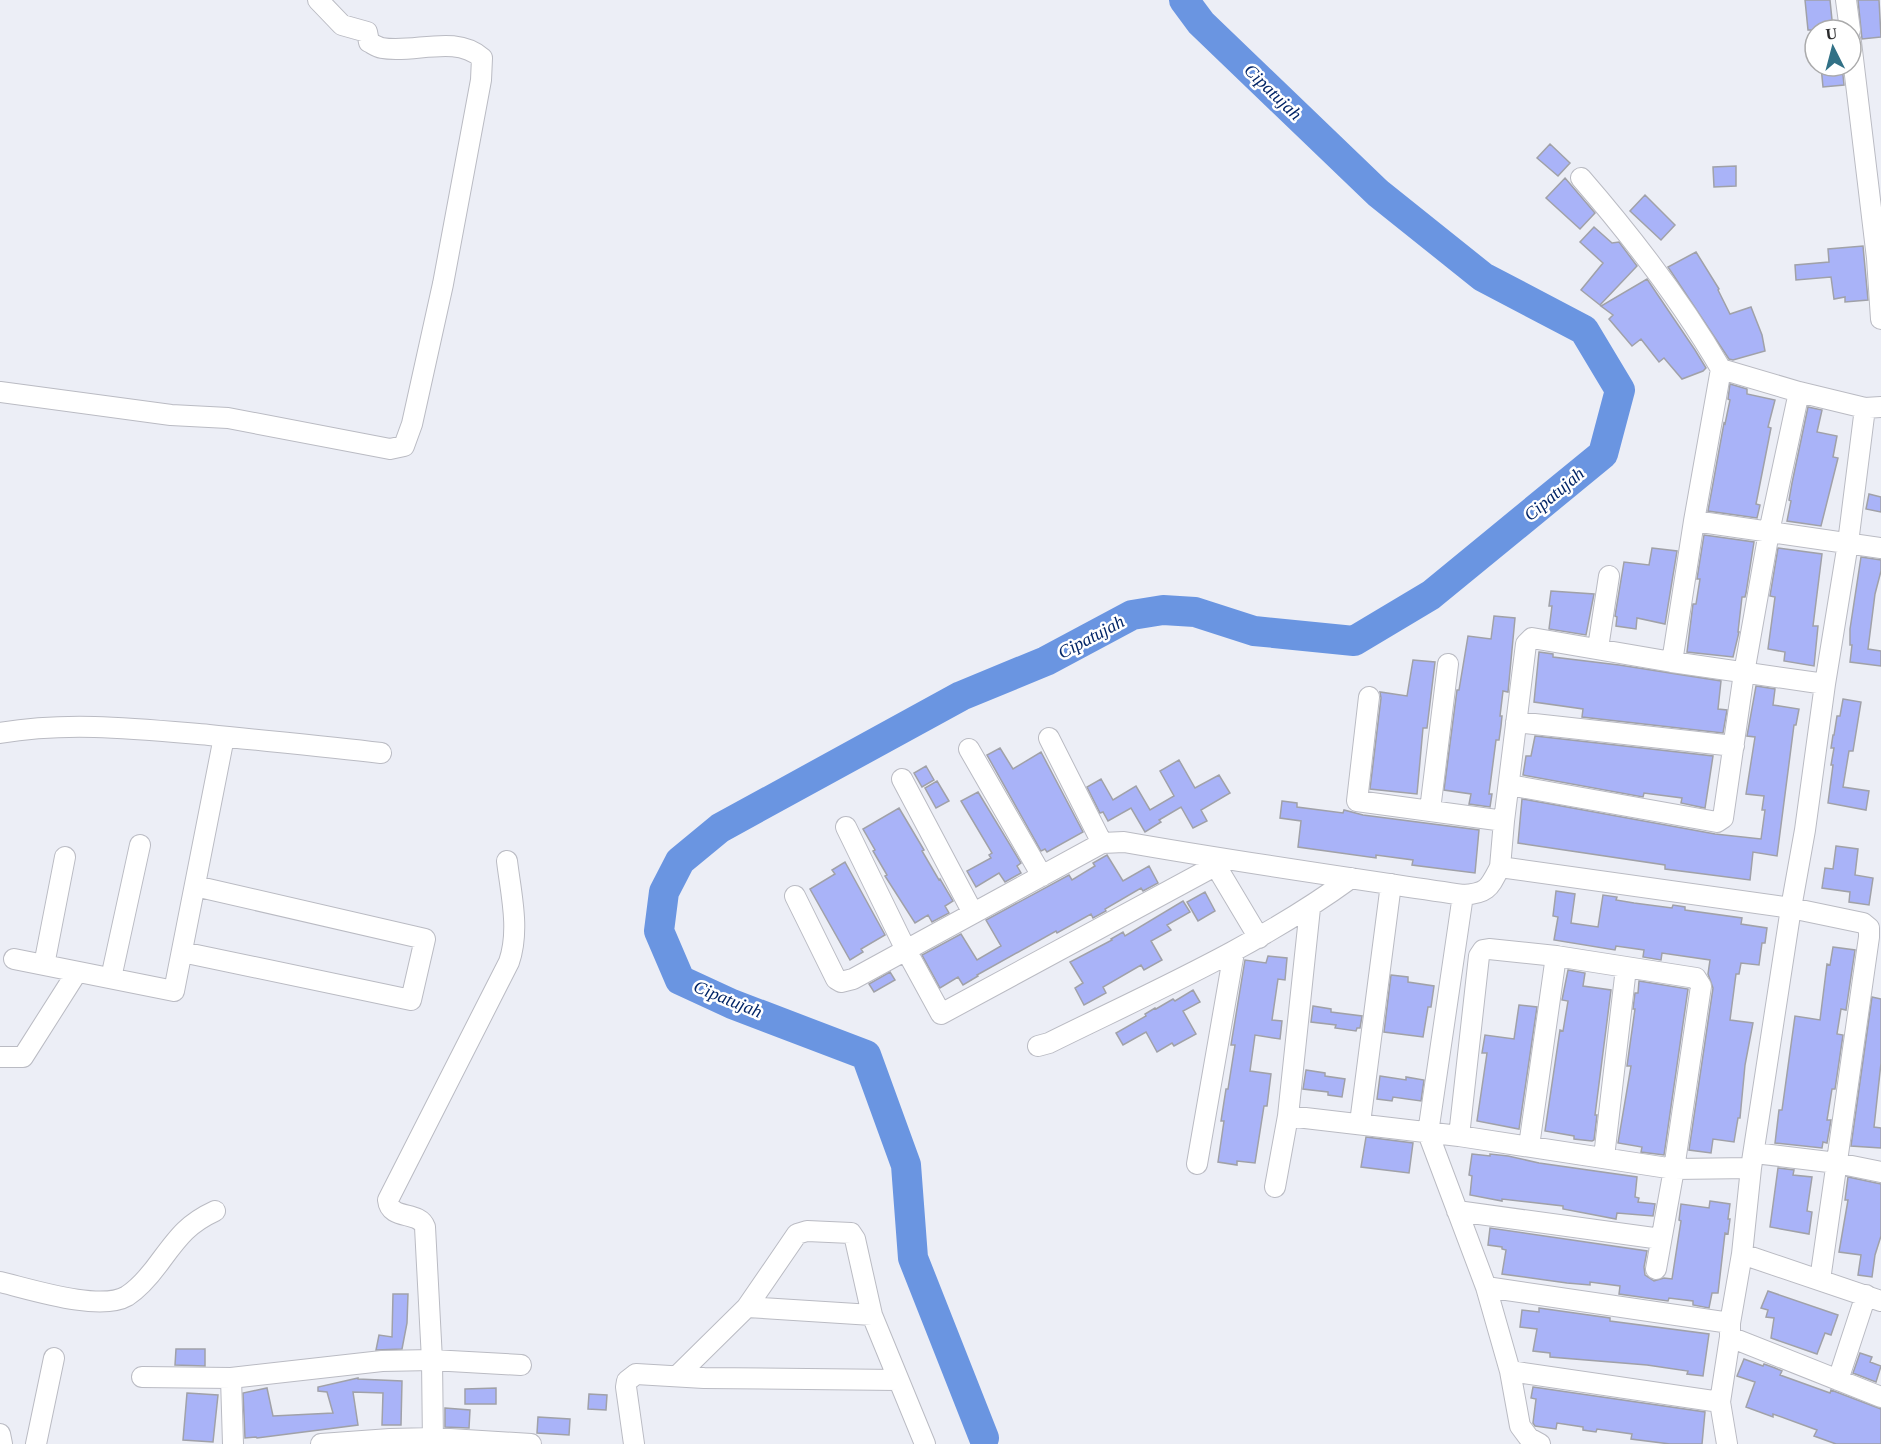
<svg xmlns="http://www.w3.org/2000/svg" width="1881" height="1444" viewBox="0 0 1881 1444" font-family="'Times New Roman',serif">
<style>
.lines{fill:none;stroke-linecap:round;stroke-linejoin:round}
.stream{stroke:#6a95e1;stroke-width:5}
.river{stroke:#6a95e1;stroke-width:30}
.building{fill:#a9b3f8;stroke:#a0a1a8;stroke-width:1.5}
.street-casing{stroke:#babbc3;stroke-width:22}
.street{stroke:#fff;stroke-width:20}
.labels{text-anchor:middle;stroke-width:5;stroke-linejoin:round;paint-order:stroke}
.water-label{font-size:18px;font-style:italic;fill:#022567;stroke:#fff}
</style>
<rect width="100%" height="100%" fill="#eceef6"/>
<g class="lines">
<!-- stream -->
<path class="stream" d="M984,1438L988,1444"/>
<!-- river -->
<path class="river" d="M984,1438L913,1258L906,1165L866,1055L732,1004L680,980L659,931L664,892L680,861L720,828L961,696L1046,661L1132,615L1163,610L1195,612L1254,631L1354,641L1431,595L1603,454L1620,390L1584,330L1483,277L1378,193L1201,23L1184,0"/>
</g>
<!-- building -->
<path class="building" d="M1805,0H1830L1833,30H1808Z
M1858,0H1879L1881,37L1862,39Z
M1821,66H1842L1844,85L1823,87Z
M1550,144L1570,163L1558,176L1537,158Z
M1736,166V186L1714,187L1713,167Z
M1565,178L1595,213L1580,229L1546,198Z
M1645,195L1675,225L1661,240L1630,211Z
M1594,227L1612,243L1619,242L1637,266L1600,305L1581,290L1603,263L1580,242Z
M1863,246L1868,300L1845,302V297L1834,299L1831,277L1796,280L1795,265L1829,262L1828,249Z
M1696,252L1719,289L1718,290L1730,314L1751,307L1762,335L1765,351L1733,360L1729,359L1668,267Z
M1647,279L1695,350L1706,368L1703,371L1682,379L1664,358L1659,362L1641,339L1632,346L1609,319L1613,315L1601,306Z
M1730,384L1747,389V394L1775,400L1768,427L1771,428L1756,504L1760,505L1757,518L1708,511L1724,423L1725,424L1730,400L1728,399Z
M1808,407L1822,410L1817,432L1837,436L1833,457L1838,458L1821,526L1787,521L1791,501L1789,500L1792,483Z
M1869,494L1881,497V512L1866,509Z
M1704,535L1754,542L1746,593L1745,597H1742L1738,632H1739L1733,657L1687,652L1693,604H1696L1700,579H1697Z
M1652,548L1677,551L1665,624L1637,618L1636,629L1616,626L1617,617L1615,616L1624,562L1649,565Z
M1778,548L1822,554L1813,626H1818L1814,666L1784,661L1785,652L1768,649L1775,597L1770,596Z
M1861,557L1881,560V571L1875,594L1868,649L1881,651V666L1850,662L1852,645H1850V629Z
M1551,591L1594,594L1586,635L1549,629L1552,606H1549Z
M1494,616L1515,618L1508,692L1503,691L1500,716H1502L1501,726L1499,740H1496L1489,794H1492L1490,807L1469,804L1471,794L1444,790L1457,690H1459L1468,636L1491,639Z
M1539,652L1553,654V657L1619,665L1721,681L1718,709L1727,710L1723,733L1582,717L1583,709L1534,702Z
M1413,660L1435,662L1427,728H1423L1417,794L1370,789L1381,698L1380,692L1407,696Z
M1756,686L1775,689L1773,705L1799,709L1796,725H1794L1777,856L1753,852L1750,880L1665,869V865L1518,843L1522,799L1715,834L1761,839L1765,810H1762L1764,796L1746,794L1755,737L1747,736Z
M1843,699L1861,702L1853,751H1849L1843,787L1869,791L1866,810L1828,803L1833,765H1831L1834,748H1831L1833,735H1834L1837,716H1840Z
M1535,736L1713,756L1705,808L1681,803L1682,798L1644,793L1643,797L1523,775L1526,756H1531Z
M1000,748L1013,769L1041,752L1083,832L1047,852L1045,849L1041,851L987,755Z
M1179,760L1195,788L1219,775L1230,793L1201,810L1207,821L1193,828L1181,807L1159,820L1161,822L1145,832L1131,808L1108,821L1103,812L1100,813L1087,787L1101,779L1113,800L1136,786L1150,810L1174,796L1160,771Z
M926,766L934,780L922,787L914,773Z
M937,781L949,801L936,808L925,788Z
M978,792L1021,863L1017,866L1021,873L1005,882L999,873L976,887L967,871L991,858L989,855L992,853L961,801Z
M1282,801L1297,803V807L1343,813L1344,810L1363,815L1479,830L1475,873L1412,865L1413,860L1376,855V858L1298,847L1301,821L1280,818Z
M899,808L924,850L922,851L939,880L940,879L953,901L945,906L949,913L932,922L928,915L915,923L885,876L887,875L873,851L875,850L863,829Z
M1836,846L1858,849L1855,875L1873,878L1869,905L1849,902L1850,892L1822,888L1825,868L1833,869Z
M1107,855L1123,881L1149,866L1158,883L1143,891L1141,888L1105,909L1106,911L1093,918L1091,914L1057,933L1056,931L977,975L978,976L963,985L958,977L940,988L922,955L961,934L977,960L1001,946L986,920L1069,875L1072,880L1095,866L1093,863Z
M845,862L885,935L861,949L863,952L850,960L810,889L835,874L832,870Z
M1556,891L1575,894L1571,923L1598,927L1603,895L1617,897L1616,900L1634,903L1672,908L1673,905L1685,907V910L1742,918L1741,924L1767,928L1765,943H1762L1759,965L1741,963L1739,974H1736L1730,1020L1753,1023L1745,1065L1740,1118H1738L1734,1142L1713,1139L1711,1153L1689,1150L1713,988L1708,974L1710,960L1662,953L1661,960L1643,957L1644,950L1616,946L1615,950L1554,940L1558,917L1553,916Z
M1205,892L1215,911L1198,921L1187,902Z
M1183,901L1190,912L1167,925L1171,930L1151,941L1162,960L1144,970L1141,965L1103,987L1106,993L1084,1005L1075,988L1083,983L1070,962L1112,940L1111,939L1123,932L1125,936Z
M1833,947L1855,950L1846,1010L1841,1009L1837,1034L1843,1035L1835,1089H1832L1827,1120H1831L1827,1143L1823,1142L1822,1148L1775,1143L1779,1110H1782L1795,1016L1820,1020L1827,964L1830,965Z
M1268,956L1287,958L1285,980L1278,979L1272,1020L1282,1021L1280,1039L1255,1035L1250,1071L1271,1074L1267,1106H1264L1255,1163L1237,1161V1165L1218,1162L1224,1121H1221L1226,1089H1228L1235,1045H1231L1245,960L1266,963Z
M1568,970L1585,973L1583,986L1611,990L1595,1115H1597L1594,1140L1592,1141L1574,1139V1136L1545,1131L1560,1030L1563,1031L1568,1001L1562,1000Z
M890,972L895,980L874,992L869,984Z
M1391,975L1408,977V982L1434,986L1431,1007H1428L1423,1037L1384,1032Z
M1639,981L1688,989L1664,1155L1641,1152L1642,1147L1618,1143L1631,1066H1627L1635,1009H1633L1635,993H1638Z
M1193,990L1200,1002L1183,1011L1196,1034L1174,1046L1172,1043L1157,1052L1146,1032L1123,1045L1116,1033L1146,1016L1145,1014L1155,1008L1156,1009L1173,999L1175,1001Z
M1872,997L1881,999V1063L1874,1127L1881,1128V1148L1851,1146Z
M1519,1005L1537,1007L1519,1129L1477,1121L1487,1053H1482L1485,1035L1514,1039Z
M1313,1006L1331,1009V1012L1362,1016L1360,1028H1357L1356,1031L1335,1028L1336,1025L1311,1022Z
M1306,1070L1325,1073V1076L1345,1079L1342,1097L1328,1095V1092L1303,1089Z
M1380,1076L1406,1080V1077L1424,1080L1421,1101L1393,1097L1392,1101L1377,1099Z
M1366,1137L1413,1143L1409,1173L1361,1167Z
M1472,1154L1490,1156V1154L1508,1156L1539,1163L1637,1177L1635,1197L1639,1198L1638,1202L1655,1204L1653,1216L1617,1213L1616,1219L1563,1209V1206L1502,1199V1201L1470,1195L1472,1176L1469,1175Z
M1778,1168L1794,1170L1793,1175L1812,1177L1807,1211L1812,1212L1809,1234L1770,1227Z
M1848,1177L1881,1184V1236L1875,1255L1872,1277L1858,1275L1861,1255L1839,1252L1848,1200H1845Z
M1710,1201L1730,1204L1728,1219H1730L1728,1234L1725,1233L1718,1293H1712L1709,1308L1693,1305V1301L1669,1298L1668,1301L1619,1294L1620,1286L1590,1282V1285L1567,1283L1502,1274L1506,1250L1502,1249V1247L1488,1245L1490,1228L1647,1251L1644,1267L1645,1275L1654,1281L1664,1278L1672,1279L1681,1221L1679,1220L1681,1204L1709,1208Z
M1768,1291L1838,1315L1831,1335L1825,1333L1817,1354L1771,1338L1774,1318L1766,1317L1768,1310L1761,1308Z
M393,1294H408L407,1323L402,1349L376,1350L379,1335L392,1337Z
M1539,1308L1610,1318V1321L1709,1334L1703,1376L1687,1374L1688,1371L1647,1365L1550,1357V1353L1533,1351L1537,1329L1520,1327L1522,1310L1539,1312Z
M176,1349H205V1366L175,1365Z
M1860,1353L1872,1357L1870,1362L1881,1366L1876,1382L1853,1373Z
M1744,1359L1763,1366L1764,1364L1775,1368L1782,1371L1780,1375L1830,1393L1831,1390L1881,1409V1444H1836L1814,1436L1817,1430L1773,1414V1417L1746,1407L1755,1382L1737,1376Z
M358,1378V1379L402,1381L401,1425H382L383,1393L353,1392L358,1425L257,1438L256,1437L245,1438L243,1393L267,1388L273,1416L333,1413L327,1392L318,1391V1387Z
M1533,1387L1705,1412L1702,1444H1670L1631,1439L1632,1434L1597,1429L1596,1432L1583,1430V1427L1557,1423L1556,1429L1535,1426L1533,1423L1536,1399L1531,1398Z
M496,1388V1404H465V1389Z
M187,1393L218,1395L213,1442L183,1440Z
M589,1394L607,1395L606,1410L588,1409Z
M445,1408L470,1410L469,1428L445,1427Z
M538,1417L570,1419L569,1435L537,1433Z"/>
<g class="lines">
<!-- street casing -->
<g class="street-casing">
<path id="street" d="M1846,0L1850,30
M1851,42L1877,258L1881,319
M1581,178C1633,238 1681,300 1721,369L1694,521L1672,662
M1721,369L1799,392L1865,408L1881,407
M0,392L171,415L228,418L390,449L404,446L412,424L443,284L481,80L482,58C455,34 414,54 382,48C377,47 373,44 369,42L367,32L342,25L318,0
M1694,521L1881,548
M1598,648L1609,576
M1369,697L1357,801L1504,821
M1516,722L1734,746
M0,733C69,721 139,729 209,735C266,741 324,746 381,753
M1049,738L1102,843
M969,749L1042,876
M902,779L973,913
M1509,785L1717,822L1723,818L1744,673L1769,532L1799,392
M1430,810L1448,664
M846,827L906,950L941,1014L1226,860
M1216,866L1259,938
M1500,867L1504,821L1526,644L1532,638L1672,662L1825,684
M1463,895L1428,1133L1486,1287L1510,1371L1520,1426L1529,1438L1540,1444
M795,896L836,979L841,982L853,979L1102,843L1124,842C1237,862 1350,878 1463,895C1488,893 1489,888 1500,867L1791,908L1863,923L1869,928V937L1820,1280
M182,952L411,1000L425,939L195,886
M14,959L174,991L224,737
M44,965L65,857
M111,978L140,845
M1038,1046L1049,1043C1152,992 1258,946 1351,878
M0,1057H23L77,972
M1288,1116L1459,1136L1674,1169L1751,1168
M1360,1123L1391,884
M1459,1136L1479,956L1483,950L1489,949L1556,956L1696,978L1701,986L1674,1169L1656,1269
M1529,1146L1556,956
M1755,1153L1837,1163L1881,1172
M1604,1157L1626,968
M1197,1164L1234,952
M1275,1187L1288,1116L1310,908
M1457,1211L1661,1239
M1742,1254L1881,1301
M0,1282C30,1289 100,1312 127,1296C141,1287 152,1273 162,1259C179,1236 189,1223 215,1211
M1486,1287L1730,1323
M747,1307L872,1315
M1730,1337L1881,1397
M1510,1371L1720,1402
M677,1376L747,1307L797,1234L807,1231L851,1233L855,1239L872,1315L925,1444
M142,1377L231,1378L382,1361L432,1360L521,1365
M231,1378L233,1444
M1838,1380L1866,1295
M0,1434L2,1444
M36,1444L54,1358
M321,1444L390,1439L434,1438L531,1444
M433,1444L432,1360L425,1227C419,1210 390,1221 388,1200L509,962C520,930 511,894 507,861
M634,1444L626,1387L627,1381L636,1374L704,1378L897,1380
M1727,1444L1720,1402L1730,1337V1323L1742,1254L1751,1168L1791,908L1805,830L1825,684L1848,543L1865,408"/>
</g>
<!-- street -->
<use href="#street" class="street"/>
</g>
<g class="labels">
<!-- water labels -->
<g class="water-label">
<text transform="translate(1273 92) rotate(44)" y="6">Cipatujah</text>
<text transform="translate(1554 494) rotate(-40)" y="6">Cipatujah</text>
<text transform="translate(1091 637) rotate(-28)" y="6">Cipatujah</text>
<text transform="translate(728 999) rotate(22)" y="6">Cipatujah</text>
</g>
</g>
<!-- north arrow -->
<g transform="translate(1833 48) rotate(354)"><circle r="28" fill="#ffffff" stroke="#aaaaab" stroke-width="1.5"/>
<path d="M0-4.5L10 22L0 15L-10 22Z" fill="#327186"/>
<text y="-9" font-size="16" font-weight="bold" text-anchor="middle" fill="#2a2b2d">U</text>
</g>
</svg>
